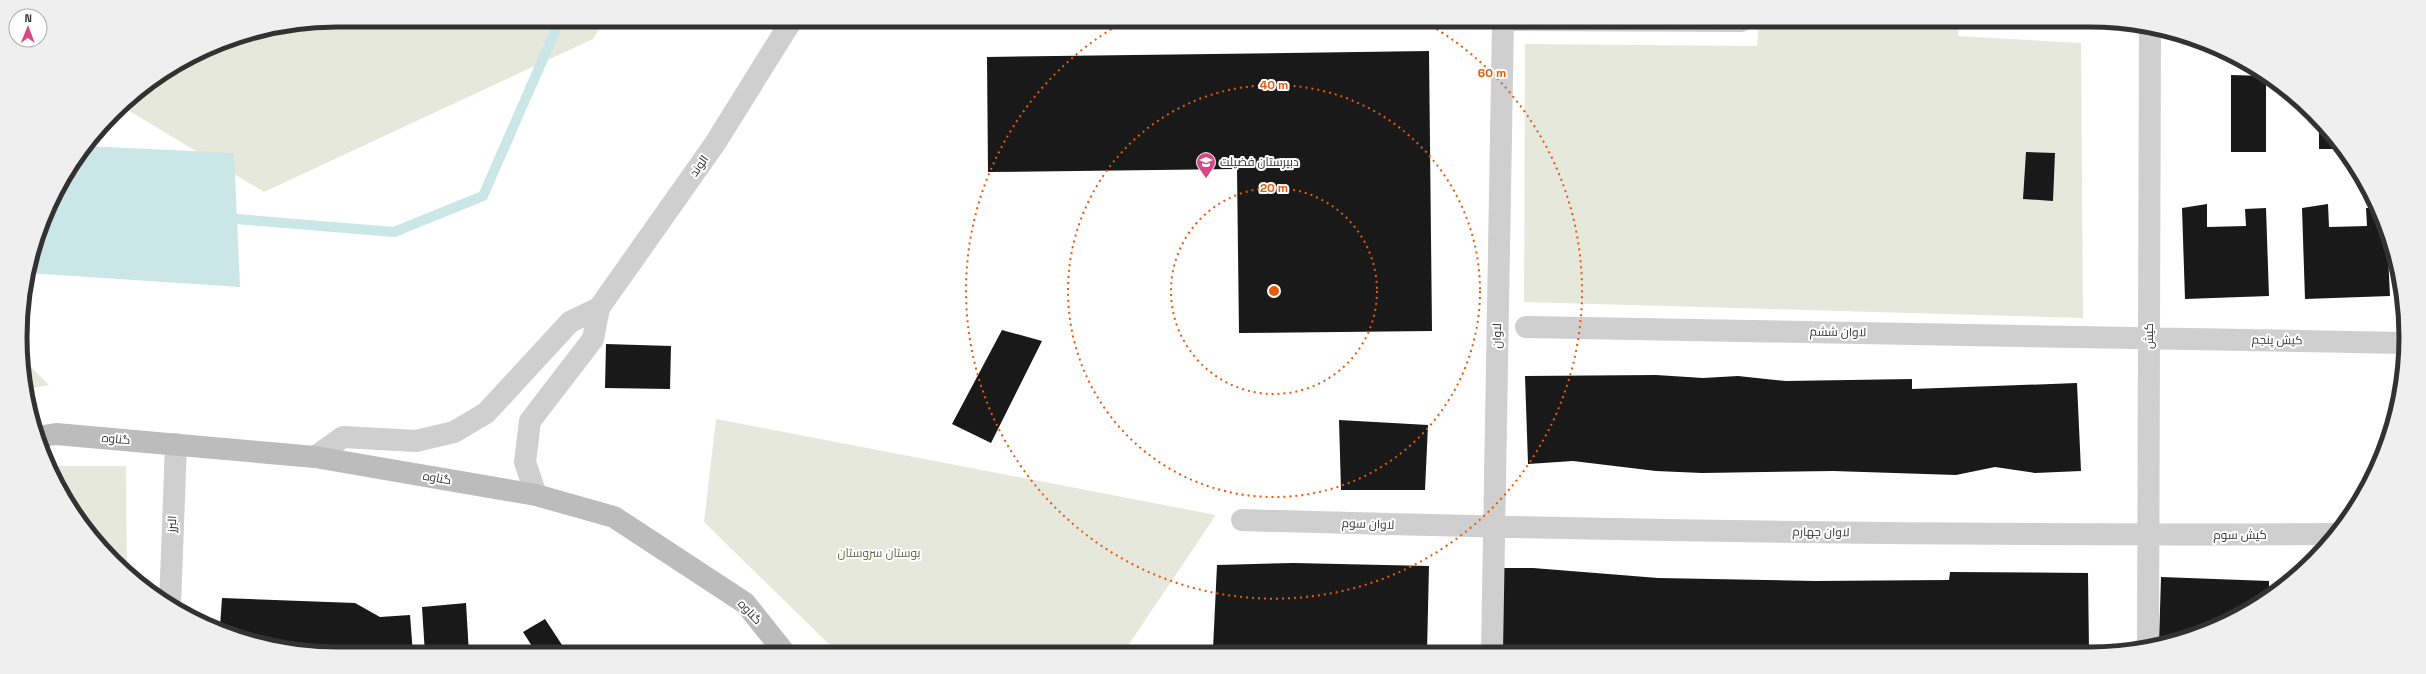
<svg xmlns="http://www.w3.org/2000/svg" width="2426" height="674" viewBox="0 0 2426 674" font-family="'Space Grotesk',Cairo,sans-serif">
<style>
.green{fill:#e7e8dc}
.water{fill:#cbe6e6}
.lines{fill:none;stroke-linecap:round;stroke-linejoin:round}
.stream{stroke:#cbe6e6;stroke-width:10}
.building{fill:#191919}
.street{stroke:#cfcfcf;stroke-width:22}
.secondary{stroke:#bcbcbc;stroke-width:22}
.ring{fill:none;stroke:#e8590c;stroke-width:2;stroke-dasharray:2 4}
.labels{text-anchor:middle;stroke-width:4;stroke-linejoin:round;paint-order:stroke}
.poi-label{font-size:12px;fill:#323232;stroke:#fff;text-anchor:start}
.street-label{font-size:12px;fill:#323232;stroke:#fff}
.park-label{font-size:12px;fill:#636a43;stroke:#fff}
.rim{fill:none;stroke:#323232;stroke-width:5}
.centre{fill:#e8590c;stroke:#fff;stroke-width:2}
.ring-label{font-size:12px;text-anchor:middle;font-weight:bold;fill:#e8590c;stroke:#fff;stroke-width:4;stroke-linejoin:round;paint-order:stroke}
</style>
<rect width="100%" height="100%" fill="#fff"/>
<!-- green -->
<path class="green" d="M337,20H605L593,39L264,192L121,106L128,99L216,44L275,26Z
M1759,20H1959L1958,36L2081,43L2083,318L1524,302L1525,44L1757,46Z
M25,361L49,385L28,389Z
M716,419L1216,515L1123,653H838L704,522Z
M49,466H126L127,574C97,542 64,509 49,466Z"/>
<!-- water -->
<path class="water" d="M84,146L234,153L240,287L28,273C36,225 59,186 84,146Z"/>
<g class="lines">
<!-- stream -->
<path class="stream" d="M224,218L394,232L483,196L560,20"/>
</g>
<!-- building -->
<path class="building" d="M1429,51L1432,331L1239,333L1237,169L988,172L987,57Z
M2231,75L2266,76V152H2231Z
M2319,119L2330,133L2343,149H2319Z
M2026,152L2055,153L2053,201L2023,199Z
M2207,204V227L2246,226L2245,209L2266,208L2269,296L2185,299L2182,208Z
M2328,204L2329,227L2367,226L2366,208H2378L2387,234L2390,296L2305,299L2302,208Z
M1002,330L1042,341L991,443L952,424Z
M606,344L671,346L670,389L605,388Z
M1656,375L1703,378L1738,376L1786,381L1912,379V389L2077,383L2081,471L2035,473L1995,467L1956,475L1833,471L1702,473L1656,471L1573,461L1528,464L1525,376Z
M1339,420L1428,425L1425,490H1341Z
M1294,563L1429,566L1427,652L1339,650L1319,653H1265L1213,649L1217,565Z
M1503,568H1533L1658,578L1815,581L1949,580L1950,572L2088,573L2089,651L1500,652Z
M2161,577L2269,581V594L2229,621L2159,643Z
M222,598L355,603L380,617L410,615L413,654H337L275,648L220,627Z
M466,603L469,654H425L422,607Z
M545,619L568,654H537L523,632Z"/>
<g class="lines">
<!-- street -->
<path class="street" d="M1526,327L2405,343
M315,457L343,437L416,441L454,432L486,413L570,322L599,308
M536,495L525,462L530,421L593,339L599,308L714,145L792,20
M1242,520C1605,531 1968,536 2332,534
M170,605L176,444
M2148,646L2150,26
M1492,652L1503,20L1741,21"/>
<!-- secondary -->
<path class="secondary" d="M37,437L56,434L315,457L536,495L614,517L745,603L785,653"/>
</g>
<!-- distance rings -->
<g class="ring">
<circle cx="1274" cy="291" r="103"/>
<circle cx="1274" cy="291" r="206"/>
<path d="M1421 20A308 308 0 1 1 1127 20"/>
</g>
<!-- icons -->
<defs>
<g id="school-pin" transform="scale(1)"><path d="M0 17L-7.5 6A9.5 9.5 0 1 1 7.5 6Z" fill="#d44886" stroke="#fff"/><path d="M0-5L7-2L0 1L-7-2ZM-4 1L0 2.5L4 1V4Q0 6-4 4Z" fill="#fff"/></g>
</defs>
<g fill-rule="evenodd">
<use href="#school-pin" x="1206" y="162"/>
</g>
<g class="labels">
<!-- poi labels -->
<g class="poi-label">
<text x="1220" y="166">دبیرستان فضیلت</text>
</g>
<!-- street labels -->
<g class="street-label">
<text transform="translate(699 166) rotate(-55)" y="4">الوند</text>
<text transform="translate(1838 332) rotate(1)" y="4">لاوان ششم</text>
<text transform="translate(1497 336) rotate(-89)" y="4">لاوان</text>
<text transform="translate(2149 336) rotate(-90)" y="4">کیش</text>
<text transform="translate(2277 340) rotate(1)" y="4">کیش پنجم</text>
<text transform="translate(116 439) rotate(5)" y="4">گناوه</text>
<text transform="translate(437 478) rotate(10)" y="4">گناوه</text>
<text transform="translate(172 524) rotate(-88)" y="4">البرز</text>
<text transform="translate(1368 524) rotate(2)" y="4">لاوان سوم</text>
<text transform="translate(1821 532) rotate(1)" y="4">لاوان چهارم</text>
<text x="2240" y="539">کیش سوم</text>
<text transform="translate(750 612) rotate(47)" y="4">گناوه</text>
</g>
<!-- park labels -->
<g class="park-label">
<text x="879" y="557">بوستان سروستان</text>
</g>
</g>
<!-- crop -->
<path d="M0 0H2426V674H0ZM337 27H2089A310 310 0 0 1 2399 337V337A310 310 0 0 1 2089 647H337A310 310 0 0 1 27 337V337A310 310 0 0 1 337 27Z" fill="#efefef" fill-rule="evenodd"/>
<path class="rim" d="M337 27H2089A310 310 0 0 1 2399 337V337A310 310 0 0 1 2089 647H337A310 310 0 0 1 27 337V337A310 310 0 0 1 337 27Z"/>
<circle cx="1274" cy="291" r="6" class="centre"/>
<g class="ring-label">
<text x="1492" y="77">60 m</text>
<text x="1274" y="89">40 m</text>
<text x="1274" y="192">20 m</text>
</g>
<!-- north arrow -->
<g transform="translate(28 28) rotate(1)"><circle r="19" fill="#ffffff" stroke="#adadad"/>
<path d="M0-3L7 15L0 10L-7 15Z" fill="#d44886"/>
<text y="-6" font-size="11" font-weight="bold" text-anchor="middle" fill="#323232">N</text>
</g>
</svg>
